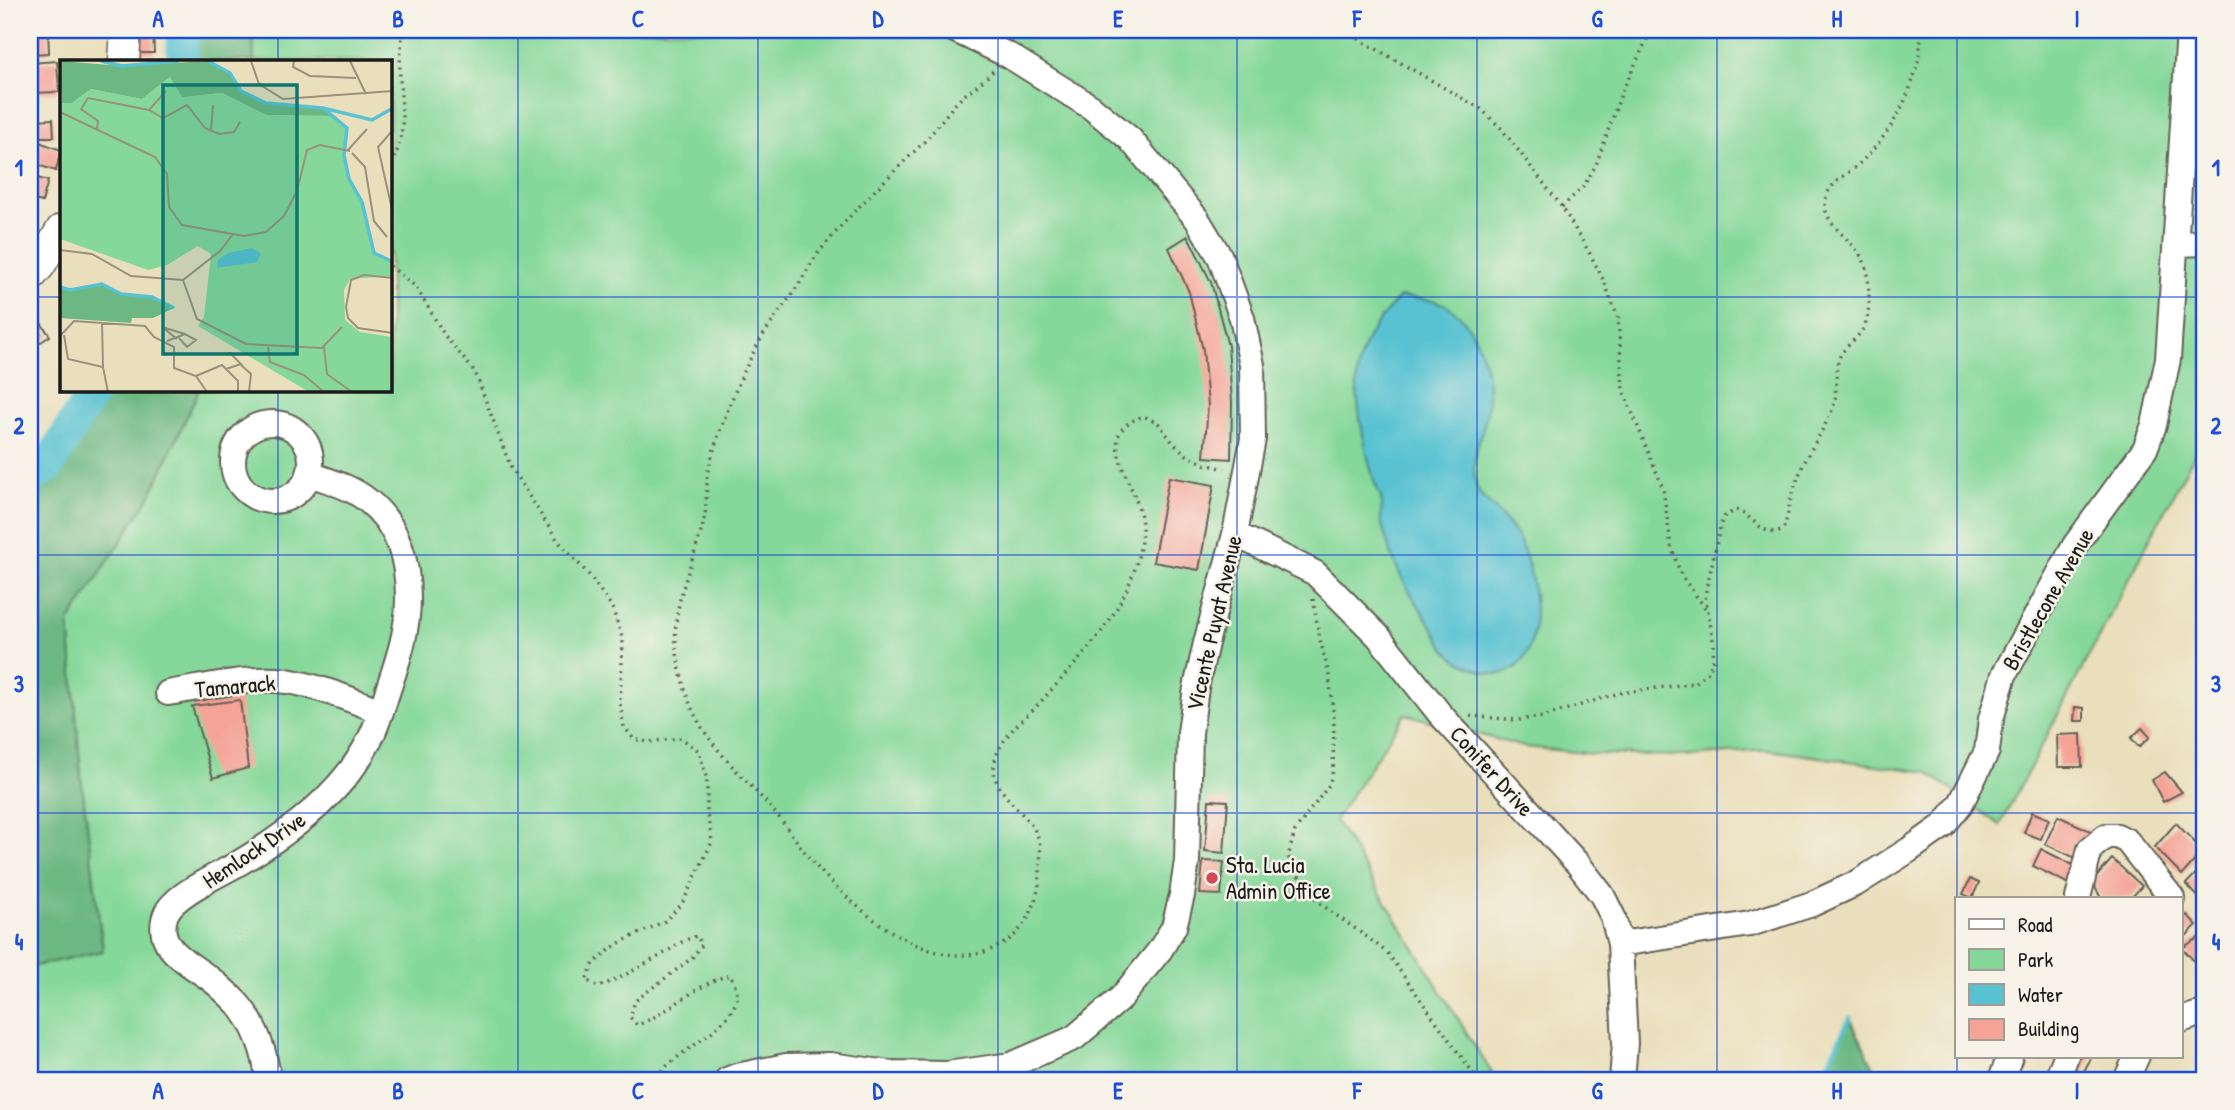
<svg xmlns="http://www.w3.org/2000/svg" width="2235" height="1110" viewBox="0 0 2235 1110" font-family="'Patrick Hand',sans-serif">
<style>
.green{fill:#85d89a;stroke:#507a5b;stroke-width:2}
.forest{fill:#6cb882;stroke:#446a4f;stroke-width:2}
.water{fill:#58c2d2;stroke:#3a6f77;stroke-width:2}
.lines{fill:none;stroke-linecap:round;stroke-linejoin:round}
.stream{stroke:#58c2d2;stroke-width:5}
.river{stroke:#58c2d2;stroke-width:33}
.building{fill:#f4a396}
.minor-casing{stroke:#646054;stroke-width:28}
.major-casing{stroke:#646054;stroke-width:33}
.path{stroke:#646054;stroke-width:3.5;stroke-dasharray:2 5;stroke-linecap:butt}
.minor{stroke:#fff;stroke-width:24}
.major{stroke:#fff;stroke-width:30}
.grid{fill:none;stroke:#1d4ed8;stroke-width:2;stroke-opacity:0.55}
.poi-dot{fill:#d1495b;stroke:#f7f3e8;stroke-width:2.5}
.labels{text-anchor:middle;stroke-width:5;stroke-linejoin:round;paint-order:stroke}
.street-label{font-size:23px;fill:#1c1c1c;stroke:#f7f3e8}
.poi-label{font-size:23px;fill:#1c1c1c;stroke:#f7f3e8;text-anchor:start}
.inset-river{fill:none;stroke:#58c2d2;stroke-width:3.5}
.inset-road{fill:none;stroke:#98917c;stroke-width:2}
.view{fill:#0f766e;fill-opacity:0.15;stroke:#0f766e;stroke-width:3.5}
.inset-edge{fill:none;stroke:#1c1c1c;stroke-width:3.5}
.neatline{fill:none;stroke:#1d4ed8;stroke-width:2.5}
.grid-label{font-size:23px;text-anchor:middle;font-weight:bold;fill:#1d4ed8}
</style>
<rect width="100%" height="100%" fill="#f7f3e8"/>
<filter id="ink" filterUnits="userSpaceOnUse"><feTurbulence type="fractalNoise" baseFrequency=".0143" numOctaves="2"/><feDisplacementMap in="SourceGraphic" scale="14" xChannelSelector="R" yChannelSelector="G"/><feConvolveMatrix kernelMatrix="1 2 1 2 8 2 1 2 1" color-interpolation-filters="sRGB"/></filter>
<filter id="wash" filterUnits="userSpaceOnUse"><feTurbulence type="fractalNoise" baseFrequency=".00686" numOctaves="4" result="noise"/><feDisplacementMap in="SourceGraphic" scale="28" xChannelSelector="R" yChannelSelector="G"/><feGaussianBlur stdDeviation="1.57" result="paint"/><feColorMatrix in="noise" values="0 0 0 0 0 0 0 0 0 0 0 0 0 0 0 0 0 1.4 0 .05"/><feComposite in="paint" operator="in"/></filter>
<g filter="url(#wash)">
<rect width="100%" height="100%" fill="#eadfbc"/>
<!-- green -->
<path class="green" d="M253,30H2205V434L2000,825L1927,772L1769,750L1689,756L1595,754L1524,747L1405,714L1335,820L1496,1080H30V967L103,950L81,777L69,622L150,496L199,390H390V61H254Z"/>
<!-- forest -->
<path class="forest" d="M182,30H253L254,61H183Z
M94,390H199L150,496L69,622L81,777L103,951L30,967V477L47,468Z
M1850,1018L1880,1080H1820Z"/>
<!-- water -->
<path class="water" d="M1400,297C1414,299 1434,298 1447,306C1482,326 1496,387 1484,424C1477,446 1467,474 1481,496C1484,500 1489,503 1493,507C1502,516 1513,528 1519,540C1536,572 1551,666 1499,674C1486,675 1459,663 1450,654C1443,647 1438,636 1433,628C1415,601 1397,575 1388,544C1385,536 1382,527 1381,518C1380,511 1384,505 1381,498C1379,491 1375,485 1373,478C1366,451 1353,395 1358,368C1363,338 1379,319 1400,297Z"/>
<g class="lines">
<!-- stream -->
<path class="stream" d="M1820,1080L1850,1018"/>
<!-- river -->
<path class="river" d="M182,30L183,61
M30,477L47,468L94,390"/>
</g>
<g id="blocks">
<!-- building -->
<path class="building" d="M30,30H48L49,53L30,54Z
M132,30H153L154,53H133Z
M57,61L59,92L30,93V63Z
M53,119L54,137H35L34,120Z
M39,142L61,150L56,171L32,163Z
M30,176L48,181L42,202L30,199Z
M1188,236L1211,282L1228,346L1232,402L1231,459L1204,457L1208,405L1203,350L1189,292L1169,248Z
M30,307L50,336L38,344L30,333Z
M1169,477L1214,485L1199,570L1153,562Z
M240,700L248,768L213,778L192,706Z
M2075,707L2084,708V721H2074Z
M2142,728L2150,737L2139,747L2131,738Z
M2081,734L2082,767H2058L2057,735Z
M2165,772L2182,792L2163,802L2152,780Z
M1209,800L1228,801L1224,853L1205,851Z
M2032,812L2049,819L2041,839L2024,833Z
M2058,816L2095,833L2082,861L2045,844Z
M2176,823L2203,851L2182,875L2155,847Z
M2041,849L2081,869L2073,886L2033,866Z
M2112,859L2142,886L2131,898H2101L2092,882Z
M1203,861L1224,862L1221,895L1200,894Z
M2205,864V904L2186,884Z
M1970,879L1979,883L1972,898L1963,894Z
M2187,915L2197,925L2183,939L2181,938V920Z
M2200,937L2205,951V958L2196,963L2182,948Z
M2070,1056H2092L2082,1075L2067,1062Z"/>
</g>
</g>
<g filter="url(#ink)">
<use href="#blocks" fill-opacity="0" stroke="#646054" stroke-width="2"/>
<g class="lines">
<!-- minor casing -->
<g class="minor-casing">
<path id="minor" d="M2177,244L2205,243
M233 462a39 39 0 1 1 78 0a39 39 0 1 1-78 0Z
M1235,534L1315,573L1378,636L1440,714L1578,864L1602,895L1613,917L1620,944L1625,1043L1622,1080
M168,693C206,687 249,676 287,681C319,686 351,700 381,711
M2078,898L2090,849L2106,836H2117L2127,841L2172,898
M1620,944L1750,924L1812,904L1857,883L1909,850L1943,826L1961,803L1987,751L1991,719L2004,675L2075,545L2145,449L2154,425L2168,359L2189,30
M2181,1020L2196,1015L2205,1014
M268,1080C266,1054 255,1023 237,1003C229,995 219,985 209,978C189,963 153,947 166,914C174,894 221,874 239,863C288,834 343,793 369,741C378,724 383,705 389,687C399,657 408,630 408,599C408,561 399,525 367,500C351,487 329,481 310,474
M727,1080L737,1076L786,1066L830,1065L889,1073L947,1074L1011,1065L1074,1038L1121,998L1160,950L1174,927L1182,895L1187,861L1190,733L1196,688L1206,643L1235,534L1253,439L1252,365L1242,318L1220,257L1197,219L1130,139L1091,107L1008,55L955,30
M2001,1080L2010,1056
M2057,1080L2066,1056
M2126,1080L2137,1056"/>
</g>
<!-- major casing -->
<g class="major-casing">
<path id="major" d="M124,61L126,30
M30,277L41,264L61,230"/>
</g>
<!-- path -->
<path class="path" d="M1347,30L1359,39L1481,109L1501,128L1562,207L1589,252L1604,281L1618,318L1623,390L1663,488L1671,546L1681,575L1705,608
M993,71C983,82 970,90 959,100C946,113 937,128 925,141C891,175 855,208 825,245C813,258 805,275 795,290C785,304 774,319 764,334C743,368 719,427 709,467C705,484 708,503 704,520C696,555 679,588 676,624C674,644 679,668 684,686C698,739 738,770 772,809C787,827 801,848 816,866C853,907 923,970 984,952C1023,940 1039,908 1040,870C1040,858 1042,845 1037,835C1028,813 993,793 994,769C995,738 1027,718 1045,697C1089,649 1138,599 1142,530C1145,490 1084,434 1144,416L1159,424L1174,444L1188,456L1205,464L1225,469
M390,164C408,139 401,107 400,79C399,63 402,46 402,30
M1562,207L1583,187L1596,165L1621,94L1649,35V30
M390,266L416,287L445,336L475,372L511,468L558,541L589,575L612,607L623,640L620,704L624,727L634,739L648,742L681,738L699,751L707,780V814L712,842L682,904L665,921L617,944L594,963L586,980L598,987C619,979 638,968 658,957C674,948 679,941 697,936L702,945L692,958L635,1001L630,1017L637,1025C670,1013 695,984 730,975C734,983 739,991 736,1001C726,1033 672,1053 654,1080
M1313,599L1319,635L1329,675L1334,720L1333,770L1329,785L1295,831L1288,857C1297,873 1306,891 1320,903C1342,921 1367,935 1388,954L1478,1080
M1470,716L1518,720L1543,717L1619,693L1695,683L1708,672L1713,662L1714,645L1705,595L1721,524L1725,516L1736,510C1754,516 1761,537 1782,531C1788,520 1788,507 1792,495C1794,486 1798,478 1801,470C1810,449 1824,430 1833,408C1838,393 1834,376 1838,361C1843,345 1861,338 1866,323C1870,309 1869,289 1868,275C1864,240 1815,227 1827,195C1832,181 1851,172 1861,162C1896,129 1921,79 1921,30"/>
<!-- minor -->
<use href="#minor" class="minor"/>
<!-- major -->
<use href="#major" class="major"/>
</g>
</g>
<!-- grid -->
<path class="grid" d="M278,30V61M518,30V1080M758,30V1080M998,30V1080M1237,30V1080M1477,30V1080M1717,30V1080M1957,30V1080M30,297H61M390,297H2205M278,390V1080M30,555H2205M30,813H2205"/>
<!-- markers -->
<circle class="poi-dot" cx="1212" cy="878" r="7"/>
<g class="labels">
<!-- street labels -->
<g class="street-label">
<text transform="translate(2048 599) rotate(-60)" y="8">Bristlecone Avenue</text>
<text transform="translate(1214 623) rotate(-77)" y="8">Vicente Puyat Avenue</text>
<text transform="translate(235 686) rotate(-5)" y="8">Tamarack</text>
<text transform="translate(1492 771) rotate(48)" y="8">Conifer Drive</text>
<text transform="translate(254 850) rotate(-34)" y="8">Hemlock Drive</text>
</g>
<!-- poi labels -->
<g class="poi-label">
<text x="1226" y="873">Sta. Lucia<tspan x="1226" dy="26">Admin Office</tspan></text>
</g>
</g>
<!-- overview -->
<g transform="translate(60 60)">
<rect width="332" height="332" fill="#eadfbc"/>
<path d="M110,17L120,27L143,35L162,33L206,55L271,56L286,65L284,95L289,119L302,142L314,193L332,202V216L290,219L284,230L285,260L300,272L332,277V332H249L138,266L144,257L151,194L138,186L107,205L88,210L0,179V42L12,43L31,29L82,39Z" fill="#85d89a"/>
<path d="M0,1L62,6L148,1L170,13L181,31L206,43L263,48L271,56L206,55L162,33L122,37L110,17L82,39L31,29L12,43H2ZM42,224L61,234L92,237L114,248L93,258H72L71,263L0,258V227L10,230Z" fill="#6cb882"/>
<path d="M192,188L201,194L197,202L157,208L158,200L168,193Z" fill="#58c2d2"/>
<path class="inset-river" d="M41,1L62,6L119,1M148,1L170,13L181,31L206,43L263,48L312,60L333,48M263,48L287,68L284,95L289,119L302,142L314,193L333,202M0,227L10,230L42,224L61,234L92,237L114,248"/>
<path class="inset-road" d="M191,1L199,24L223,39L333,31M234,1L233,7L250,16L296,18M290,1L306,34M89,50L106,31M0,52L95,97L107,114L109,147L122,165L184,176L206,172L224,156L237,131L247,90L260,85L290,91M37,69L38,61L21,49L28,38L89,50L103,58L127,45L145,68L159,74L174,72L180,62M333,70L318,87L333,154M151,71L153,45M288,90L307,69M292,93L305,107L314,161L327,177M0,190L32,194L71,216L123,220L160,191L173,174M333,218L304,215L291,220L286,247L288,258L298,268L333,273M123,220L137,259L186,284L262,288L282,267M42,262L43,307M4,275L8,299L43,307L48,332M0,276L14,261L85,266L94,277L114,287V308L136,316L147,332M117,279L102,267L125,274M107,281L125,274L136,280L127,287L119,278M208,287L210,302L244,315L264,332M264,287L267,314L292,332M166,295L170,293L181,304L166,309M181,305L191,314L189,332M136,316L162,305L178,321V332"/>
<path class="view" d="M103,25H237V294H103Z"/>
<rect width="332" height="332" class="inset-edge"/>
</g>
<!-- margin -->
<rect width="2235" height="1110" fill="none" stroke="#f7f3e8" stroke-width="77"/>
<!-- legend -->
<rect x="1955" y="897" width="228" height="161" fill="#f7f3e8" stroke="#9f9d96" stroke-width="2"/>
<rect x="1969" y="919" width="35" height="10" fill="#ffffff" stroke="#9f9d96" stroke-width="2"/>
<text x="2018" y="932" font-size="21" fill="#1c1c1c">Road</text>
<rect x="1969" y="949" width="35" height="21" fill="#85d89a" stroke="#9f9d96" stroke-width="2"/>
<text x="2018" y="967" font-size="21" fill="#1c1c1c">Park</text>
<rect x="1969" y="984" width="35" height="21" fill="#58c2d2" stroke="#9f9d96" stroke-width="2"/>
<text x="2018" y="1002" font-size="21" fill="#1c1c1c">Water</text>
<rect x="1969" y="1019" width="35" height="21" fill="#f4a396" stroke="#9f9d96" stroke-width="2"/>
<text x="2018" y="1036" font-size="21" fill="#1c1c1c">Building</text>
<rect x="38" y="38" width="2158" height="1034" class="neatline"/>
<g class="grid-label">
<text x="158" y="27">A</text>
<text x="398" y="27">B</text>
<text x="638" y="27">C</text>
<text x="878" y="27">D</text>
<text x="1118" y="27">E</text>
<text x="1357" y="27">F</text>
<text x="1597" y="27">G</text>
<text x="1837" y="27">H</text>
<text x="2077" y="27">I</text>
<text x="19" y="176">1</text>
<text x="2216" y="176">1</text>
<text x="19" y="434">2</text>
<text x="2216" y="434">2</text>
<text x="19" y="692">3</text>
<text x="2216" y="692">3</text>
<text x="19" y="950">4</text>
<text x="2216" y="950">4</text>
<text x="158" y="1099">A</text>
<text x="398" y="1099">B</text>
<text x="638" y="1099">C</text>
<text x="878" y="1099">D</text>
<text x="1118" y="1099">E</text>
<text x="1357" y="1099">F</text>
<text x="1597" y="1099">G</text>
<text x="1837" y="1099">H</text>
<text x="2077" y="1099">I</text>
</g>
</svg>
